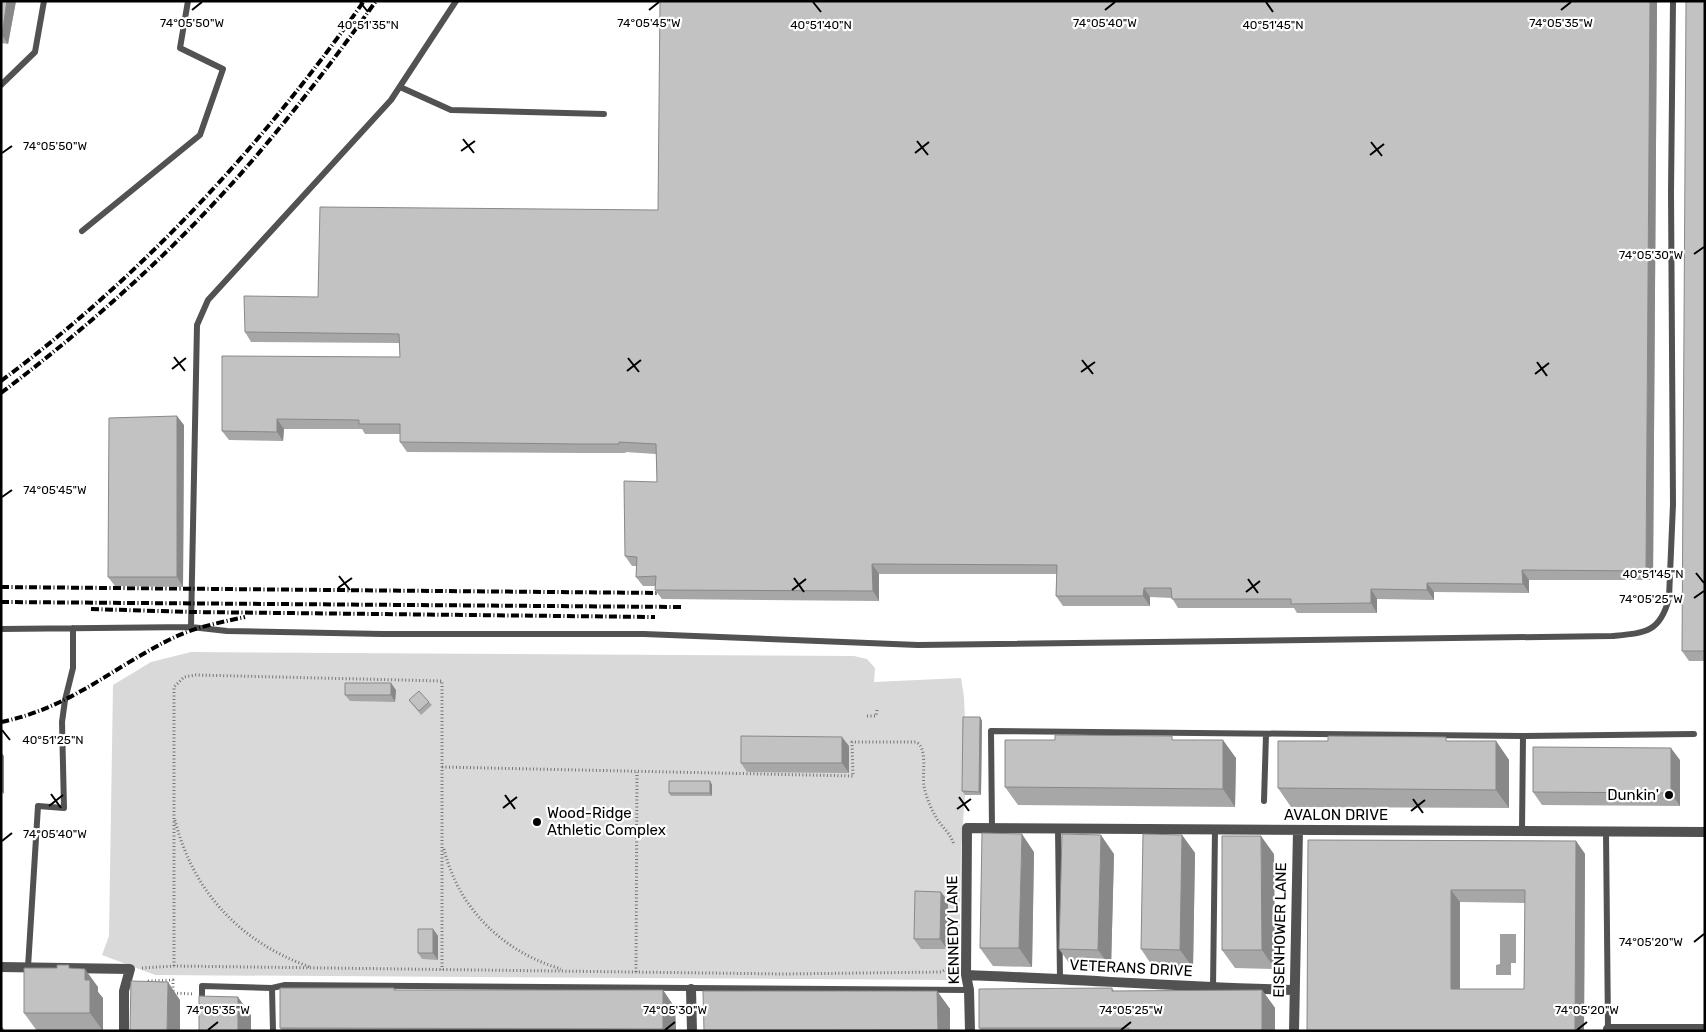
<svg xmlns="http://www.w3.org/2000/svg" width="1706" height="1032" viewBox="0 0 1706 1032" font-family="Rubik,sans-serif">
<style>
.green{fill:#d9d9d9}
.water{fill:#a0a0a0}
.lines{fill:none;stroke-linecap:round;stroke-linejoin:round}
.path{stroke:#747474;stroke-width:3;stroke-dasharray:1 2.5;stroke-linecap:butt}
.service{stroke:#525252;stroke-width:6}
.minor{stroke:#525252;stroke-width:10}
.rail{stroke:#000;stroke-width:4;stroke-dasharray:8 2.5 1 2.5;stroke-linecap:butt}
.wall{fill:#a7a7a7;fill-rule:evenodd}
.shaded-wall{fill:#888}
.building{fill:#c2c2c2;stroke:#888;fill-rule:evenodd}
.ticks{fill:none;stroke:#000;stroke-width:2}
.poi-dot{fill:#000;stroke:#fff;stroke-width:2}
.labels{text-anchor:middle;stroke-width:4.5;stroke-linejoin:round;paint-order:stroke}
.poi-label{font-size:15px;fill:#000;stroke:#fff;text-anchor:end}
.street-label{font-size:15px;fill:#000;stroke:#fff}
.ticks-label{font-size:12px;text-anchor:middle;fill:#000;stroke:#fff;stroke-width:4.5;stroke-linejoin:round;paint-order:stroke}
</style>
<rect width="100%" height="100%" fill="#fff"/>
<!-- green -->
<path class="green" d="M191,652L854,656L867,659L875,668L874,682L961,678L964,697L965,721V795L961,849L959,973L949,980L155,975L102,955L109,936L113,685L151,662Z"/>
<!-- water -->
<path class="water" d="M1500,934H1516V963H1511V975H1496V965L1500,964Z"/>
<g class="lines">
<!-- path -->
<path class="path" d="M867,716H876L877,710
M442,767L853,776L852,742H916C928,748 922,773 924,786C926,797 931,809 937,819C943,828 951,834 954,845
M175,820C193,892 240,942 310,967
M444,849C458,908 503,952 561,969
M174,966V687L184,677L196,675L442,681V970
M142,968L174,966L784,974L941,972L950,967L953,961
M636,972L637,772
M145,983L149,981L173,980V993L194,994"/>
<!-- service -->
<path class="service" d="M1,85L35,52L44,1
M400,87L451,110L604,114
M82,231L200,135L223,69L180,48L188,1
M191,627L227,631L383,634H644L918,645L1612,636C1645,633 1660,633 1669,598L1673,504L1671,192L1673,1
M1,629L191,627L197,325L208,300L391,100L456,1
M1264,801L1266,734
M992,828L991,731L1523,736
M1058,829L1060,978
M1522,831L1523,736L1694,734
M1606,832L1608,1029
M28,967L38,806L64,808L62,722L65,700L73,668V628
M272,988L285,985L969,990
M1213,988L1215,830
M202,1005V986L272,988L273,1031"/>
<!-- minor -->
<path class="minor" d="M1,967L130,969L124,991V1031
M966,975C1075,979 1184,987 1294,990
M691,989L692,1031
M970,1031L969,990L966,975L967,828L1705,832
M1294,1031L1298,830
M1608,1031V1029H1705"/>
<!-- rail -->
<path class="rail" d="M1,381C142,276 263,145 364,1
M1,393C91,325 177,248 251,162C295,111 336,57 376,1
M1,587L662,593
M1,602L682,607
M91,609L191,612L655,617
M1,722C71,708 114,666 175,637C196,627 222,622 245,617"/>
</g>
<!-- wall -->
<path class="wall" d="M1,1H16L8,44L1,43Z
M1657,1L1653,580H1529V593L1434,592V600L1377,599V613H1297L1294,608H1178L1172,598L1150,597V606H1063L1056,596L1057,574H879V601L662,599L655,590V586H643L636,577V566H632L625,556L657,482L656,454L625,452L626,453H585L407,452L400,442V434H365L362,429H284L283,441L229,440L222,431L400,357L399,343L251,342L245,332L318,297L658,210Z
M1705,1V661H1689L1682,651Z
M184,425L183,587L115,586L108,577Z
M396,690L395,702L350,701L345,695Z
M409,700L429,702L432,705L421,715Z
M980,717L982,721L981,795H965L962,791Z
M1175,740L1236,758L1235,807L1018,805L1005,787Z
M1449,741H1496L1509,760V808L1291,807L1278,788Z
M849,746V773L747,772L741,763Z
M1680,760V806L1542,805L1533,792Z
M710,781L712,785V796H671L669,793Z
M1182,835L1195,853L1193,968L1153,967L1141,949Z
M1308,840L1576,841L1585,854L1584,1031H1307ZM1460,902L1525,903L1524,989H1460Z
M1034,852L1032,967L993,966L980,948Z
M1114,854L1111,968L1072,967L1059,949Z
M1274,854L1275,969L1235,968L1222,950Z
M948,901L947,949H921L914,939Z
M433,929L438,936V960L422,959L418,953Z
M72,968L98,987V992L103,998V1031H37L24,1013Z
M394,988L396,990H663L675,1008L676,1031H282L280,1028Z
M1112,988L1114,991L1262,990L1275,1008V1031H981L979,1028Z
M937,991L950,1009V1031H704Z"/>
<!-- shaded-wall -->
<path class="shaded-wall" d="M7,1H16L8,44L2,35Z
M1650,1H1657L1653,580L1646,571Z
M177,416L184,425L183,587L177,577Z
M277,419L284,429L283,441L277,432Z
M872,564L879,574V601L873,591Z
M1522,570L1529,580V593L1523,584Z
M1427,583L1434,592V600L1427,590Z
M1144,588L1150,597V606L1143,596Z
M1371,589L1377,599V613L1371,603Z
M391,683L396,690L395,702L391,695Z
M980,717L982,721L981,795L979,792Z
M842,737L849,746V773L842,763Z
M1223,740L1236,758L1235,807L1223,789Z
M1496,741L1509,760V808L1496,790Z
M1671,748L1680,760V806L1671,793Z
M1,752L4,756V794L1,791Z
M710,781L712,785V796L710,793Z
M1022,834L1034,852L1032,967L1019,948Z
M1101,835L1114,854L1111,968L1098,950Z
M1182,835L1195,853L1193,968L1180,950Z
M1261,836L1274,854L1275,969L1262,950Z
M1576,841L1585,854L1584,1031H1575Z
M1451,890L1460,902V1002L1451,989Z
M941,892L948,901L947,949L940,939Z
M433,929L438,936V960L433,953Z
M85,969L98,987V992L103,998V1031L90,1013L85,980Z
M168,982L180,1000V1031H167Z
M663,990L675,1008L676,1031H664L663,1029Z
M1262,990L1275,1008V1031H1263L1262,1030Z
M937,991L950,1009V1031H938V1030Z
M238,997L251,1015V1031H238Z
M1,1025L5,1031H1Z"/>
<!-- building -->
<path class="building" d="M1,1H7L2,35H1Z
M660,1H1650L1646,571L1522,570L1523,584L1427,583V590L1371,589V603L1291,604V599H1172L1171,588H1144L1143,596H1056L1057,565L872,564L873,591L655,590L656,576L636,577L637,557L625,556L624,481L657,482L656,444L619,442V444H578L400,442V424H359V420L277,419V432L222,431V356L400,357L399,334L245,332L244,296L318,297L320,207L658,210Z
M1686,1H1705V651H1682Z
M177,416V577H108L109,418Z
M345,683H391V695H345Z
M419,691L429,702L419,711L409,700Z
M963,717H980L979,792L962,791Z
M1055,735L1172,736V740H1223V789L1005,787V740H1055Z
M741,736L842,737V763H741Z
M1328,736L1446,737V741H1496V790L1278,788V741H1328Z
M1533,747L1671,748V793L1533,792Z
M669,781H710V793H669Z
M982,833L1022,834L1019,948H980Z
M1062,834L1101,835L1098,950L1059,949Z
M1143,834L1182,835L1180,950L1141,949Z
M1222,836H1261L1262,950H1222Z
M1308,840L1576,841L1575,1031H1307ZM1451,890H1525L1524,989H1451Z
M915,891L941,892L940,939H914Z
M418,929H433V953H418Z
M57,965H69V968L85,969V980H90V1013H24V968H57Z
M131,981L168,982L167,1031H130Z
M280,988H394V990H663V1029L280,1028Z
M1112,988V991L1262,990V1030H1129V1028H979V989Z
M703,991H937L938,1030L704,1031Z
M199,996L238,997V1031H199Z"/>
<!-- ticks -->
<path class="ticks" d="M360,2L368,12M813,2L821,12M1266,2L1273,12M192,10L202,2M649,10L659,2M1105,10L1115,2M1561,10L1571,2M463,139L474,153M917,141L928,155M1371,142L1382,156M461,151L475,141M2,153L12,146M915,153L929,142M1370,155L1384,144M1694,254L1704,247M174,357L185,371M628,358L639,372M1082,360L1093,374M1537,362L1547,376M172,369L186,358M627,371L641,360M1081,372L1095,362M1535,374L1549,363M2,497L12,490M1696,573L1704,583M339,576L350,590M794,578L804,592M1248,579L1258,593M338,588L352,578M792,590L806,579M1246,592L1260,581M1694,598L1704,591M2,730L10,740M51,794L61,808M505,795L515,809M959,797L969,811M1413,799L1423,813M49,806L63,795M503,808L517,797M957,809L971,799M1411,811L1425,800M2,841L12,833M1694,942L1704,934M208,1030L218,1022M665,1030L675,1022M1121,1030L1131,1022M1577,1030L1587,1022"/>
<!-- markers -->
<g class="poi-dot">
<circle cx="1669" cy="795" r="5"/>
<circle cx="537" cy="822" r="5"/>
</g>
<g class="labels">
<!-- poi labels -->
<g class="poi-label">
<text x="1659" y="800">Dunkin'</text>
<text x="547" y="818" text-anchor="start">Wood-Ridge<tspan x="547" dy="17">Athletic Complex</tspan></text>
</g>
<!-- street labels -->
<g class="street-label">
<text x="1336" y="820">AVALON DRIVE</text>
<text transform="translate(953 930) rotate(-91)" y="5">KENNEDY LANE</text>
<text transform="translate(1280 930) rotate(-89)" y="5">EISENHOWER LANE</text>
<text transform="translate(1131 968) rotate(3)" y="5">VETERANS DRIVE</text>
</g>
</g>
<g class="ticks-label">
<text x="192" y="27">74°05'50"W</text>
<text x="649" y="27">74°05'45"W</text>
<text x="1105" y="27">74°05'40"W</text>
<text x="1561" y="27">74°05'35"W</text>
<text x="368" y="29">40°51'35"N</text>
<text x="821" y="29">40°51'40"N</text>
<text x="1273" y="29">40°51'45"N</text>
<text x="55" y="150">74°05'50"W</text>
<text x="1651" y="259">74°05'30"W</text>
<text x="55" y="494">74°05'45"W</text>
<text x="1653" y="578">40°51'45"N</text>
<text x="1651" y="603">74°05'25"W</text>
<text x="53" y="744">40°51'25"N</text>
<text x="55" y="838">74°05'40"W</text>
<text x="1651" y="946">74°05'20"W</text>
<text x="218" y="1014">74°05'35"W</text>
<text x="675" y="1014">74°05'30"W</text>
<text x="1131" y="1014">74°05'25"W</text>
<text x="1587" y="1014">74°05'20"W</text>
</g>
<!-- border -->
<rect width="1706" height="1032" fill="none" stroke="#000000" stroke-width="5"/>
</svg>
